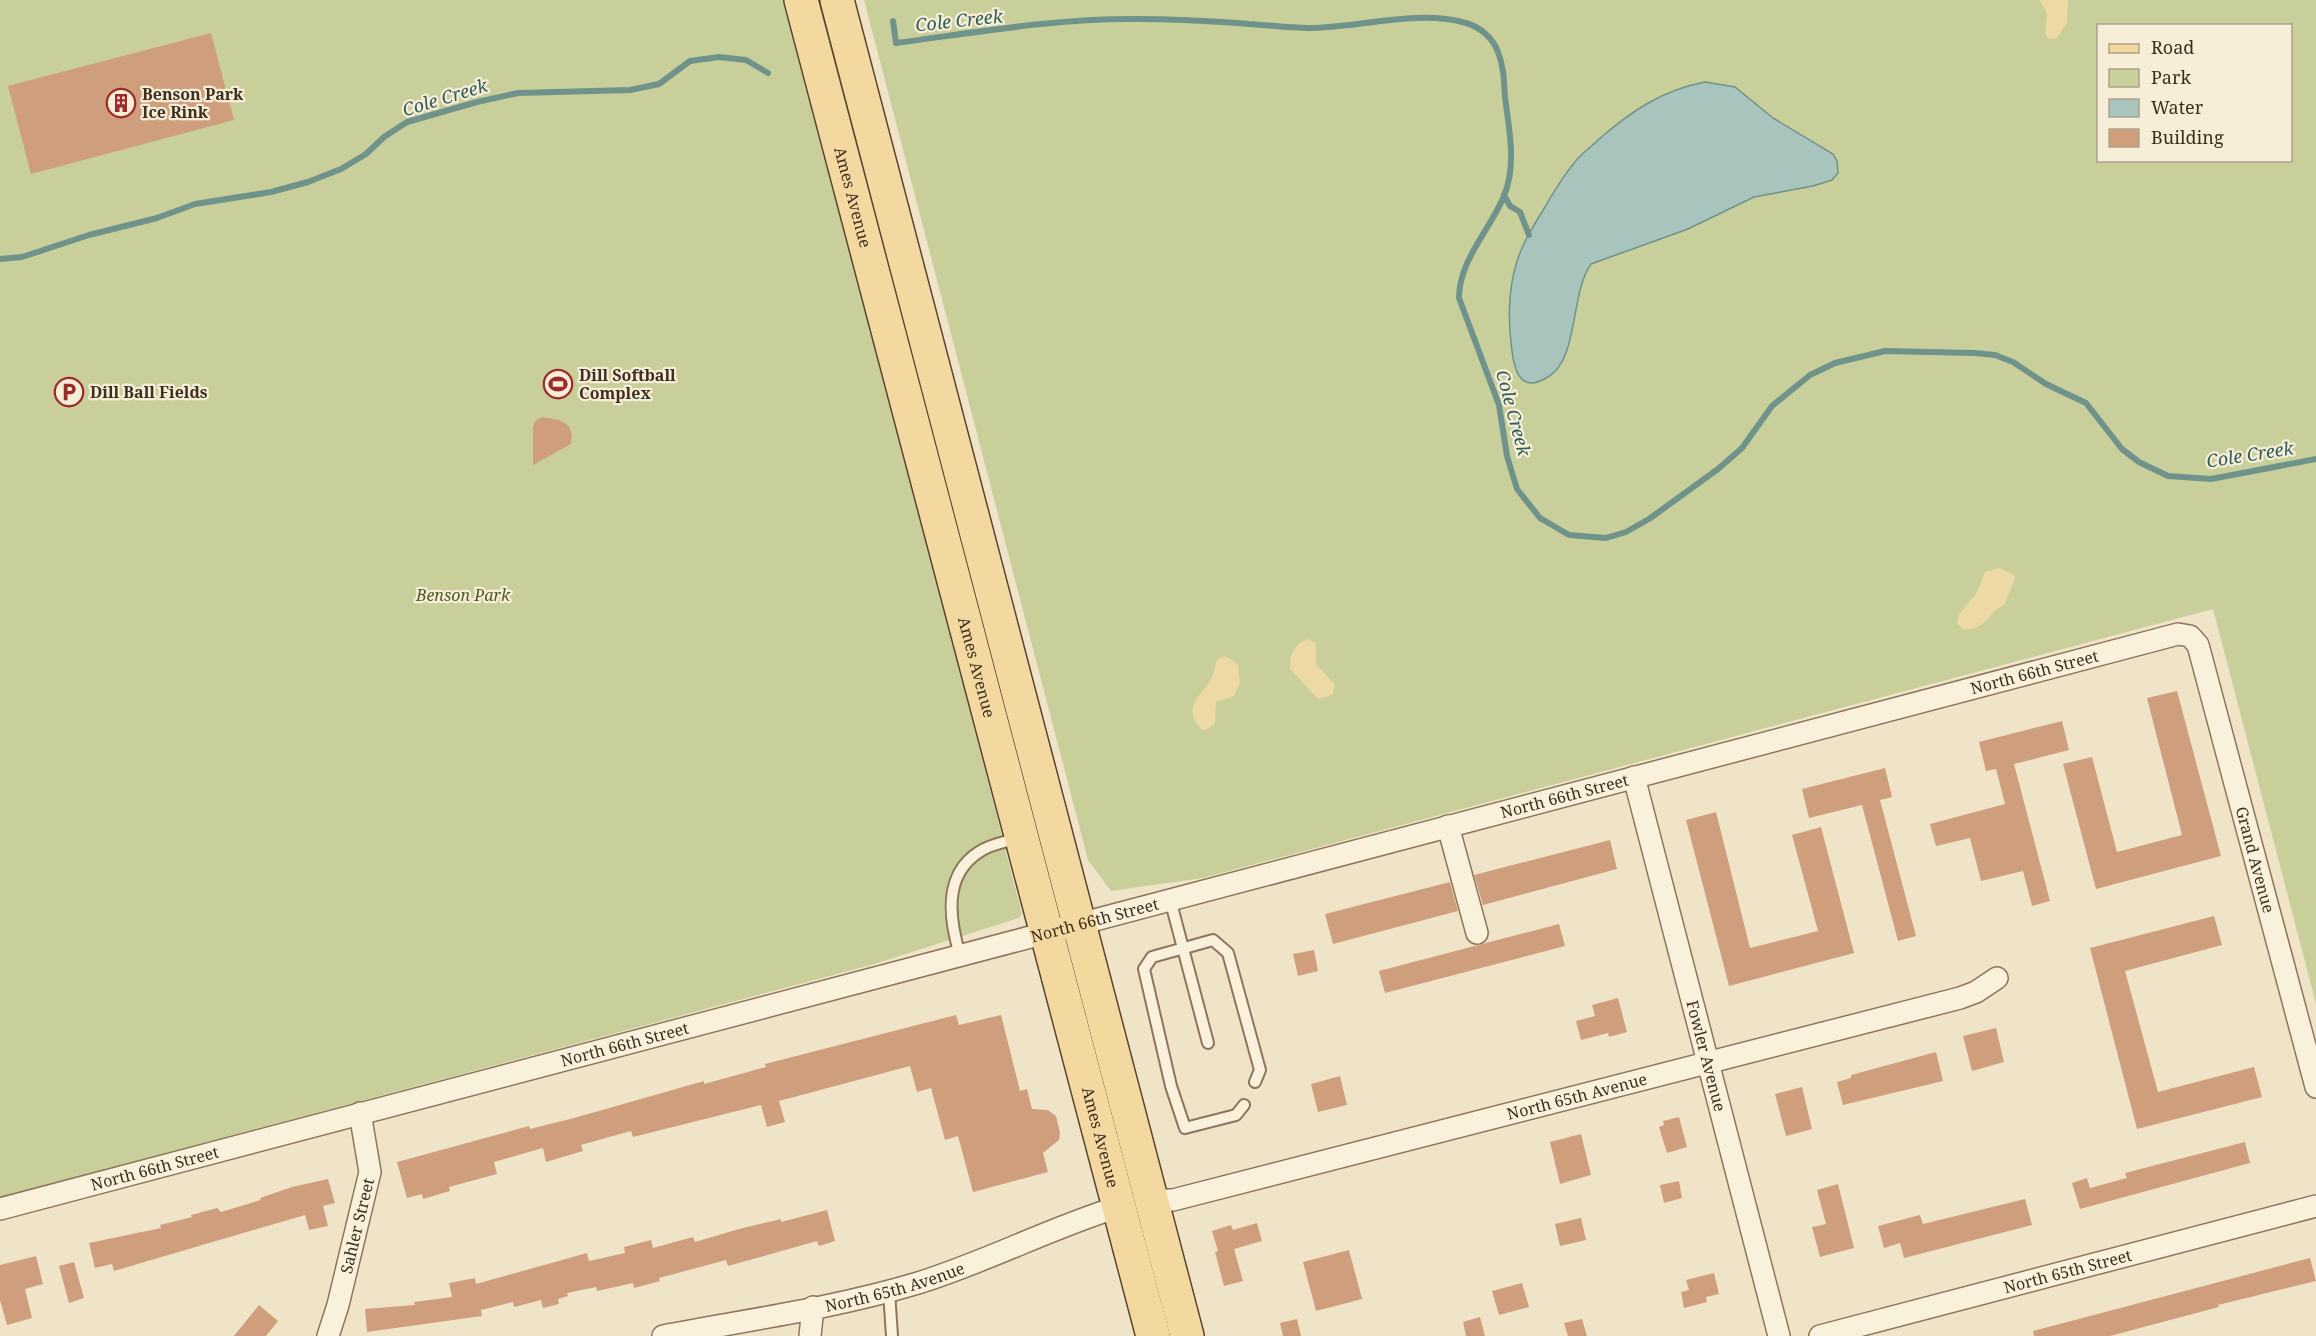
<svg xmlns="http://www.w3.org/2000/svg" width="2316" height="1336" viewBox="0 0 2316 1336" font-family="'Noto Serif',serif">
<style>
.green{fill:#c9cf9b;fill-rule:evenodd}
.sand{fill:#ecd9a5}
.water{fill:#a9c4bc;stroke:#6f938a;stroke-width:1.5}
.lines{fill:none;stroke-linecap:round;stroke-linejoin:round}
.stream{stroke:#6f938a;stroke-width:6}
.building{fill:#cf9f7d}
.lane-casing{stroke:#8d765c;stroke-width:14}
.street-casing{stroke:#8d765c;stroke-width:24}
.primary-casing{stroke:#5b4430;stroke-width:36}
.lane{stroke:#faf1dc;stroke-width:10}
.street{stroke:#faf1dc;stroke-width:21}
.primary{stroke:#f3d9a0;stroke-width:33}
.labels{text-anchor:middle;stroke-width:4.5;stroke-linejoin:round;paint-order:stroke}
.poi-label{font-size:16px;font-weight:bold;fill:#3d2e20;stroke:#f7eed8;text-anchor:start}
.street-label{font-size:16px;fill:#3d2e20;stroke:#f7eed8}
.park-label{font-size:16px;font-style:italic;fill:#4d5a26;stroke:#f7eed8}
.water-label{font-size:18px;font-style:italic;fill:#2f5d5a;stroke:#f7eed8}
</style>
<rect width="100%" height="100%" fill="#f0e4c8"/>
<!-- green -->
<path class="green" d="M0,0H788L1022,914L1019,918L871,965L0,1197Z
M864,0H2316V1004L2213,609L1203,878L1111,891L1088,860ZM2098,26H2290V160H2098Z"/>
<!-- sand -->
<path class="sand" d="M2039,0H2068L2067,23L2057,38L2049,39L2045,34L2047,13Z
M1999,568L2013,574L2015,579L2004,605C1988,612 1985,632 1963,629L1957,623L1959,614L1976,594L1985,572Z
M1307,639L1316,643V664L1335,685L1332,695L1318,699L1290,669C1289,655 1294,645 1307,639Z
M1226,656L1238,664L1240,683L1234,696L1216,702L1215,723L1208,729L1202,730C1180,706 1201,698 1211,679C1214,674 1215,666 1217,660Z"/>
<!-- water -->
<path class="water" d="M1705,82L1735,87L1773,118L1833,154L1837,161L1838,173L1832,180L1813,186L1754,197L1688,229L1591,264C1570,293 1579,359 1548,377C1522,393 1515,374 1512,351C1508,324 1508,291 1516,265C1521,246 1532,228 1542,212C1552,195 1562,177 1575,162C1581,154 1591,147 1598,140C1630,112 1662,90 1705,82Z"/>
<g class="lines">
<!-- stream -->
<path class="stream" d="M893,21L896,43C973,33 1058,18 1136,19C1173,19 1211,21 1249,24C1269,25 1288,28 1308,28C1359,28 1416,9 1466,23C1480,27 1493,38 1498,52C1504,67 1504,82 1505,97C1509,130 1517,164 1504,196C1490,230 1459,260 1459,298L1499,405L1507,456L1517,489L1540,518L1569,535L1606,538L1626,532L1649,519L1718,469L1742,448L1772,406L1810,375L1835,363L1885,351L1975,353L1995,355L2013,362L2046,384L2086,403L2122,449L2139,462L2168,476L2211,479L2316,459
M1504,195L1510,206L1520,212L1529,235
M0,259L22,257L89,235L157,218L195,204L271,192L308,182L341,169L366,154L384,137L407,122L477,102L518,93L630,90L659,84L690,61L719,57L746,60L768,73"/>
</g>
<!-- building -->
<path class="building" d="M211,33L234,120L31,174L8,86Z
M542,417L559,420L569,426L572,435L571,444L533,465V428L535,421Z
M2177,691L2221,856L2096,889L2063,764L2092,757L2117,852L2182,835L2147,698Z
M2062,721L2069,750L2014,764L2050,901L2032,906L2023,871L1981,881L1970,838L1936,846L1930,824L2005,804L1996,769L1986,771L1979,742Z
M1885,768L1892,797L1880,800L1916,936L1898,941L1862,805L1809,818L1802,789Z
M1716,812L1750,948L1818,931L1792,835L1821,827L1854,953L1729,986L1686,820Z
M1610,840L1617,869L1483,905L1474,875Z
M1450,882L1458,911L1333,944L1325,914Z
M2214,916L2222,945L2125,971L2158,1092L2254,1067L2262,1097L2137,1129L2090,948Z
M1559,924L1565,946L1385,993L1379,971Z
M1314,950L1318,971L1298,976L1293,954Z
M1618,998L1627,1032L1609,1037L1608,1033L1581,1040L1576,1021L1595,1016L1592,1005Z
M956,1015L959,1025L1001,1015L1020,1091L1027,1089L1032,1109L1048,1110L1056,1116L1060,1133L1059,1140L1043,1153L1048,1172L973,1192L958,1136L945,1140L931,1088L917,1092L910,1066L779,1101L785,1122L767,1127L761,1105L633,1137L631,1131L581,1145L583,1151L546,1162L543,1148L494,1162L497,1174L449,1187L450,1191L423,1199L422,1194L407,1198L397,1162L529,1126L530,1129L574,1118L704,1081V1084L766,1067L765,1064Z
M1996,1028L2004,1062L1972,1071L1963,1036Z
M1936,1052L1943,1081L1843,1105L1837,1082L1851,1078V1075Z
M1340,1076L1347,1105L1318,1112L1311,1084Z
M1802,1087L1812,1129L1786,1136L1775,1094Z
M1679,1117L1687,1147L1667,1153L1659,1127L1664,1125L1663,1121Z
M1581,1134L1591,1175L1560,1184L1550,1142Z
M2245,1142L2250,1163L2080,1209L2072,1183L2087,1178L2090,1188L2127,1178L2125,1173Z
M328,1179L335,1203L323,1206L328,1226L309,1230L305,1215L114,1271L112,1264L95,1268L89,1243L161,1228L160,1225L192,1217L191,1215L217,1208L221,1212L261,1200L260,1198L292,1187Z
M1679,1181L1682,1198L1664,1203L1660,1185Z
M1838,1184L1854,1248L1820,1257L1812,1227L1826,1224L1817,1190Z
M2025,1199L2032,1225L1904,1258L1900,1243L1884,1248L1878,1226L1920,1215L1923,1224Z
M827,1210L835,1241L819,1246L817,1241L728,1266L726,1260L659,1278L660,1281L634,1288L633,1283L597,1291L596,1287L567,1293L568,1296L558,1299L559,1304L543,1308L541,1300L514,1307L513,1302L481,1310L482,1316L367,1332L365,1309L415,1305L414,1302L452,1297L449,1283L475,1278L476,1284L587,1253L589,1261L625,1253L624,1247L651,1240L653,1248L693,1237L695,1242L739,1229L781,1219V1222Z
M1581,1218L1586,1240L1560,1246L1555,1224Z
M1257,1223L1262,1241L1234,1249L1243,1281L1224,1286L1215,1252L1218,1251L1212,1231L1231,1225L1233,1230Z
M1349,1250L1362,1299L1316,1311L1303,1262Z
M36,1256L43,1284L25,1289L32,1318L7,1325L0,1300V1265Z
M2310,1258L2316,1281L2218,1305L2219,1307L2110,1336H2034L2033,1331Z
M74,1262L84,1298L69,1303L59,1266Z
M1714,1273L1719,1294L1706,1297L1707,1302L1684,1308L1681,1292L1689,1290L1686,1280Z
M1522,1283L1529,1307L1499,1315L1492,1291Z
M259,1305L278,1321L266,1336H234Z
M1480,1317L1485,1336H1466L1463,1322Z
M1297,1319L1301,1336H1283L1280,1323Z
M1582,1319L1587,1336H1568L1564,1323Z"/>
<g class="lines">
<!-- lane casing -->
<g class="lane-casing">
<path id="lane" d="M1170,899L1208,1043
M960,955C949,919 943,875 979,852C990,844 1006,842 1019,838
M1244,1105L1236,1115L1185,1128L1171,1086L1144,969L1152,957L1213,940L1228,953L1260,1070L1255,1082
M889,1291L892,1336"/>
</g>
<!-- street casing -->
<g class="street-casing">
<g id="street">
<path id="s1" d="M1634,777L1779,1336"/>
<path d="M1448,826L1477,933"/>
<path id="s2" d="M1150,1200H1173L1960,998L1976,992L1997,978"/>
<path id="s3" d="M0,1209L2178,634L2190,636L2198,645L2316,1087"/>
<path id="s4" d="M328,1336L338,1305L370,1172L360,1113"/>
<path id="s5" d="M663,1336C747,1320 835,1308 918,1283C986,1262 1050,1228 1118,1207"/>
<path d="M810,1336L813,1307"/>
<path id="s6" d="M1820,1336L2316,1206"/>
</g>
</g>
<!-- primary casing -->
<g class="primary-casing">
<g id="primary">
<path id="s7" d="M801,0L1153,1336"/>
<path d="M837,0L1187,1336"/>
</g>
</g>
<!-- lane -->
<use href="#lane" class="lane"/>
<!-- street -->
<use href="#street" class="street"/>
<!-- primary -->
<use href="#primary" class="primary"/>
</g>
<!-- icons -->
<defs>
<g id="building-ring" transform="scale(1.5)"><circle r="9.5" fill="#f7eed8" stroke="#9e2a2b" stroke-width="1.5"/><path d="M-4-6H4V6H1V3H-1V6H-4ZM-2.5-4.3h1.7v1.8h-1.7ZM.8-4.3h1.7v1.8H.8ZM-2.5-1h1.7V.8h-1.7ZM.8-1h1.7V.8H.8Z" fill="#9e2a2b"/></g>
<g id="stadium-ring" transform="scale(1.5)"><circle r="9.5" fill="#f7eed8" stroke="#9e2a2b" stroke-width="1.5"/><path d="M0-5a6.5 5 0 1 0 0 10a6.5 5 0 1 0 0-10ZM-3.5-1.8h7v3.6h-7Z" fill="#9e2a2b"/></g>
<g id="parking-ring" transform="scale(1.5)"><circle r="9.5" fill="#f7eed8" stroke="#9e2a2b" stroke-width="1.5"/><path d="M-3.5-5.5H1a3.5 3.5 0 0 1 0 7H-1V5.5H-3.5ZM-1-3.4V-.6H.8a1.4 1.4 0 0 0 0-2.8Z" fill="#9e2a2b"/></g>
</defs>
<g fill-rule="evenodd">
<use href="#building-ring" x="121" y="103"/>
<use href="#stadium-ring" x="558" y="384"/>
<use href="#parking-ring" x="69" y="392"/>
</g>
<g class="labels">
<!-- poi labels -->
<g class="poi-label">
<text x="142" y="100">Benson Park<tspan x="142" dy="18">Ice Rink</tspan></text>
<text x="579" y="381">Dill Softball<tspan x="579" dy="18">Complex</tspan></text>
<text x="90" y="398">Dill Ball Fields</text>
</g>
<!-- street labels -->
<g class="street-label">
<text dy="6" stroke="none"><textPath href="#s7" startOffset="204">Ames Avenue</textPath></text>
<text dy="6" stroke="none"><textPath href="#s7" startOffset="690">Ames Avenue</textPath></text>
<text dy="6" stroke="none"><textPath href="#s3" startOffset="2104">North 66th Street</textPath></text>
<text dy="6" stroke="none"><textPath href="#s3" startOffset="1618">North 66th Street</textPath></text>
<text dy="6" stroke="none"><textPath href="#s3" startOffset="2499">Grand Avenue</textPath></text>
<text dy="6" stroke="none"><textPath href="#s3" startOffset="1132">North 66th Street</textPath></text>
<text dy="6" stroke="none"><textPath href="#s3" startOffset="646">North 66th Street</textPath></text>
<text dy="6" stroke="none"><textPath href="#s1" startOffset="288">Fowler Avenue</textPath></text>
<text dy="6" stroke="none"><textPath href="#s2" startOffset="440">North 65th Avenue</textPath></text>
<text dy="6" stroke="none"><textPath href="#s7" startOffset="1176">Ames Avenue</textPath></text>
<text dy="6" stroke="none"><textPath href="#s3" startOffset="160">North 66th Street</textPath></text>
<text dy="6" stroke="none"><textPath href="#s4" startOffset="114">Sahler Street</textPath></text>
<text dy="6" stroke="none"><textPath href="#s6" startOffset="256">North 65th Street</textPath></text>
<text dy="6" stroke="none"><textPath href="#s5" startOffset="237">North 65th Avenue</textPath></text>
</g>
<!-- park labels -->
<g class="park-label">
<text x="463" y="601">Benson Park</text>
</g>
<!-- water labels -->
<g class="water-label">
<text transform="translate(959 21) rotate(-6)" y="6">Cole Creek</text>
<text transform="translate(445 98) rotate(-17)" y="6">Cole Creek</text>
<text transform="translate(1513 413) rotate(75)" y="6">Cole Creek</text>
<text transform="translate(2250 455) rotate(-9)" y="6">Cole Creek</text>
</g>
</g>
<!-- legend -->
<rect x="2097" y="24" width="195" height="138" fill="#f7eed8" stroke="#ada18e" stroke-width="1.5"/>
<rect x="2109" y="44" width="30" height="9" fill="#f3d9a0" stroke="#ada18e" stroke-width="1.5"/>
<text x="2151" y="54" font-size="18" fill="#3d2e20">Road</text>
<rect x="2109" y="69" width="30" height="18" fill="#c9cf9b" stroke="#ada18e" stroke-width="1.5"/>
<text x="2151" y="84" font-size="18" fill="#3d2e20">Park</text>
<rect x="2109" y="99" width="30" height="18" fill="#a9c4bc" stroke="#ada18e" stroke-width="1.5"/>
<text x="2151" y="114" font-size="18" fill="#3d2e20">Water</text>
<rect x="2109" y="129" width="30" height="18" fill="#cf9f7d" stroke="#ada18e" stroke-width="1.5"/>
<text x="2151" y="144" font-size="18" fill="#3d2e20">Building</text>
</svg>
